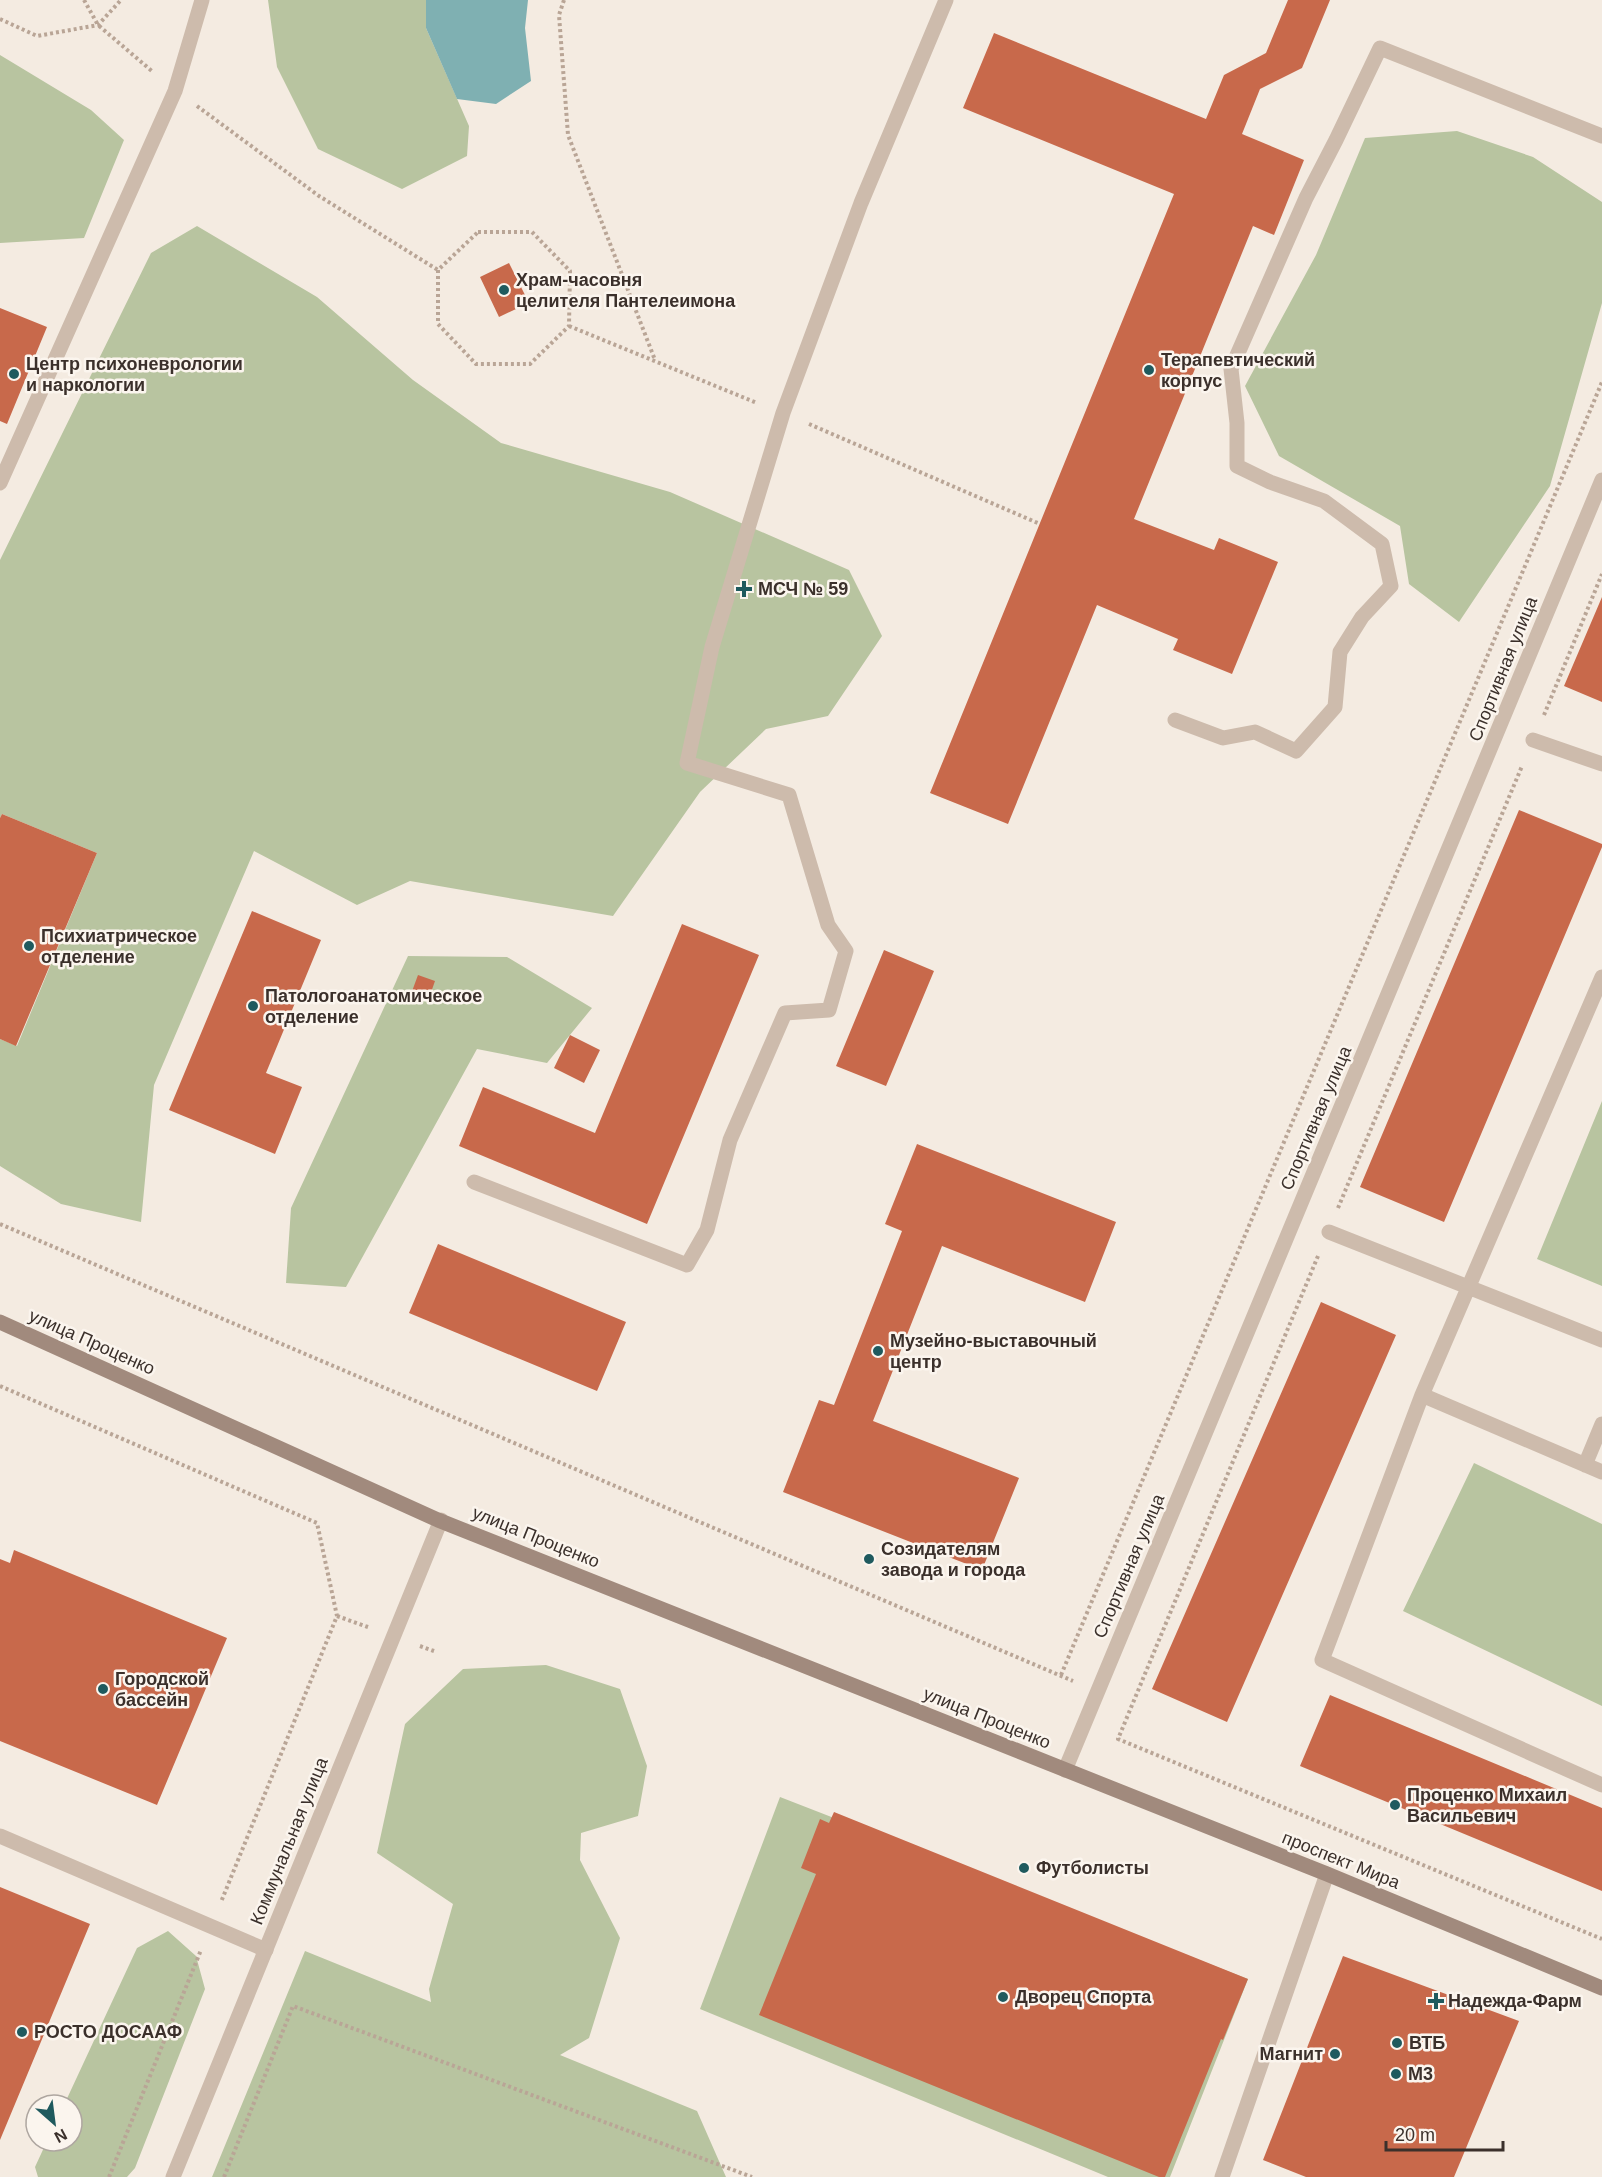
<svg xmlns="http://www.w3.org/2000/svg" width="1602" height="2177" viewBox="0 0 1602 2177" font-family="Arial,sans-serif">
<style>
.green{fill:#b8c4a0}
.water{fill:#7fb0b2}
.building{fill:#c8694b}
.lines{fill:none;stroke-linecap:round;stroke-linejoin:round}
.path{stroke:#b9a596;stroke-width:4;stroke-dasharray:3 3;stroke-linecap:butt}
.service{stroke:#cdbbac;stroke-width:15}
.tertiary{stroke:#cdbbac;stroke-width:15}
.secondary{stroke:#a18a7d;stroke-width:15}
.poi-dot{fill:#1f5a5e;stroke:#fbf5ee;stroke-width:2}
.labels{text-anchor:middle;stroke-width:5;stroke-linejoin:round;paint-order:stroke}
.poi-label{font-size:18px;font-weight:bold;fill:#3b302b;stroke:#fbf5ee;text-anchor:start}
.street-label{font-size:18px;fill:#3b302b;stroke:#fbf5ee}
</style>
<rect width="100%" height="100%" fill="#f4ebe1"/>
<!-- green -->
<path class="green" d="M268,0H426V28L469,126L467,156L402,189L318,149L277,67Z
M0,55L91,110L124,140L84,238L0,243Z
M1457,131L1533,157L1602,202V303L1550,486L1459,622L1409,584L1400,526L1279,456L1245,386L1316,255L1365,138Z
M197,226L317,297L413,380L501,443L670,492L849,570L882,636L828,716L766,729L700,792L613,916L410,881L357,905L254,851L154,1085L141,1222L61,1204L0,1166V1039L17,1046L97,853L2,814L0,818V560L151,253Z
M408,956L507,957L592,1008L547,1063L477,1049L346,1287L286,1283L291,1208Z
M1602,1101V1286L1537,1259Z
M1474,1463L1602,1524V1706L1403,1611Z
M546,1665L620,1689L647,1766L638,1816L581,1833L580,1860L620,1938L589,2038L560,2055L697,2111L726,2177H212L305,1951L431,2002L429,1989L453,1904L377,1853L405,1724L463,1669Z
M780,1797L1248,1979L1170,2177H1108L700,2009Z
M168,1931L196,1956L205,1989L135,2168L127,2177H38L35,2167L47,2141H72V2105H64L137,1948Z"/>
<!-- water -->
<path class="water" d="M426,0H528L525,28L531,81L496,104L457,99L426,28Z"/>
<!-- building -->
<path class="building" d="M1288,0H1330L1302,68L1260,89L1242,134L1304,160L1274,235L1253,226L1134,519L1214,550L1219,538L1278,562L1232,674L1173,650L1178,639L1097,605L1008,824L930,793L1174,194L963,108L994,33L1206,119L1224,75L1266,53Z
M509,263L529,303L499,317L480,277Z
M0,308L47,327L7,424L0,421Z
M1602,597V702L1564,686Z
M1519,810L1602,844V847L1444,1222L1360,1187Z
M2,814L97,853L16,1046L0,1039V818Z
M252,911L321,940L266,1073L302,1087L275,1154L169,1110Z
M682,924L759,955L647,1224L459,1146L483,1087L595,1133Z
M884,950L934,971L886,1086L836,1066Z
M418,975L435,981L428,1001L411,994Z
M570,1035L600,1050L584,1083L554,1068Z
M917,1144L1116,1222L1085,1302L942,1246L873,1421L1019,1478L982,1570L783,1492L819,1400L834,1405L902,1231L885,1224Z
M438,1244L626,1322L597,1391L409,1313Z
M1321,1302L1396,1335L1227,1722L1152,1689Z
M14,1550L227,1638L157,1805L0,1741V1559L10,1563Z
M1330,1695L1602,1808V1891L1300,1766Z
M834,1812L1248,1979L1223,2040L1221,2039L1165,2177H1159L759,2015L816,1874L801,1868L820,1819L829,1823Z
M0,1887L90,1924L0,2140Z
M1343,1956L1519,2021L1454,2177H1306L1263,2160Z"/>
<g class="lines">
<!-- path -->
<path class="path" d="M84,0L98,25L153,72
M564,0L559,15L568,135L655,360
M0,19L37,36L98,25L121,0
M197,106L319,196L438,270
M478,232H532L570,271L569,326L530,364H476L438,324V270Z
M569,326L757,403
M809,424L1040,524
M1544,715L1602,574
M1338,1208L1522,766
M0,1224L1073,1681
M1318,1256L1118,1739L1602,1939
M0,1386L317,1523L337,1616L221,1902
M337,1616L368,1627
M420,1646L434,1651
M1061,1675L1602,382
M109,2177L201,1950
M224,2177L293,2006L752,2177"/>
<!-- service -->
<path class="service" d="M0,483L175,91L202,0
M1175,720L1223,738L1255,732L1296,751L1335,707L1340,652L1362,617L1391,586L1382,544L1324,501L1270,482L1237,466V423L1231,369L1306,198L1336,140L1380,48L1602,136
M1533,740L1602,764
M474,1182L687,1265L707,1230L730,1140L785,1013L829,1010L846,951L828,925L789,795L687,763L712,647L783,413L861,203L946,0
M1329,1232L1602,1340
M1422,1395L1602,977
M1585,1465L1602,1424
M1602,1472L1422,1395L1322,1660L1602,1785
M0,1836L266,1950
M1222,2177L1327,1874"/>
<!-- tertiary -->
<path class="tertiary" d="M1065,1770L1602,480
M173,2177L441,1520"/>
<!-- secondary -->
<path class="secondary" d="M0,1322L438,1520L1327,1874L1602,1988"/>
</g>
<!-- markers -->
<g class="poi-dot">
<circle cx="504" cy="290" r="6"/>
<circle cx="1149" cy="370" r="6"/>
<circle cx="14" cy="374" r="6"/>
<path d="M741 580h6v6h6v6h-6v6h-6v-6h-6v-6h6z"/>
<circle cx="29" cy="946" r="6"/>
<circle cx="253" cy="1006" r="6"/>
<circle cx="878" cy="1351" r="6"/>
<circle cx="869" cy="1559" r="6"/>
<circle cx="103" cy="1689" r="6"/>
<circle cx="1395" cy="1805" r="6"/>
<circle cx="1024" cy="1868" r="6"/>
<circle cx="1003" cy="1997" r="6"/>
<path d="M1433 1992h6v6h6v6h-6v6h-6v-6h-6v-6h6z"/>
<circle cx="22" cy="2032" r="6"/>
<circle cx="1397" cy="2043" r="6"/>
<circle cx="1335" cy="2054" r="6"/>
<circle cx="1396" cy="2074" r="6"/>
</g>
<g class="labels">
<!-- poi labels -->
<g class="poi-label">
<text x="516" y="286">Храм-часовня<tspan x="516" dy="21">целителя Пантелеимона</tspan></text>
<text x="1161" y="366">Терапевтический<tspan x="1161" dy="21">корпус</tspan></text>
<text x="26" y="370">Центр психоневрологии<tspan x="26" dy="21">и наркологии</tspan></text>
<text x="758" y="595">МСЧ № 59</text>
<text x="41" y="942">Психиатрическое<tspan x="41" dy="21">отделение</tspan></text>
<text x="265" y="1002">Патологоанатомическое<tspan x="265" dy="21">отделение</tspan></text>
<text x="890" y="1347">Музейно-выставочный<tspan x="890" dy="21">центр</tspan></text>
<text x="881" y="1555">Созидателям<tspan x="881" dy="21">завода и города</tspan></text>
<text x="115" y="1685">Городской<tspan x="115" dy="21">бассейн</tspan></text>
<text x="1407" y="1801">Проценко Михаил<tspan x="1407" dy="21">Васильевич</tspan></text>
<text x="1036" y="1874">Футболисты</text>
<text x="1015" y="2003">Дворец Спорта</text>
<text x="1448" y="2007">Надежда-Фарм</text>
<text x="34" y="2038">РОСТО ДОСААФ</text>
<text x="1409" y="2049">ВТБ</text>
<text x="1323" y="2060" text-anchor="end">Магнит</text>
<text x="1408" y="2080">M3</text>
</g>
<!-- street labels -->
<g class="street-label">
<text transform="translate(1503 669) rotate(-68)" y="6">Спортивная улица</text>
<text transform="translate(1316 1118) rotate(-67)" y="6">Спортивная улица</text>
<text transform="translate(92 1342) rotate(24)" y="6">улица Проценко</text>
<text transform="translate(536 1537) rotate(22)" y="6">улица Проценко</text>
<text transform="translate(1129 1566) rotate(-67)" y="6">Спортивная улица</text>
<text transform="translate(987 1718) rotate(22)" y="6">улица Проценко</text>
<text transform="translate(289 1841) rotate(-68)" y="6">Коммунальная улица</text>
<text transform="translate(1341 1860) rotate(22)" y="6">проспект Мира</text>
</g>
</g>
<!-- north arrow -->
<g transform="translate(54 2123) rotate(152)"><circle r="28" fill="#fbf5ee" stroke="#aea6a0" stroke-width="1.5"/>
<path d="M0-4.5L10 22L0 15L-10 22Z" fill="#1f5a5e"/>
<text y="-9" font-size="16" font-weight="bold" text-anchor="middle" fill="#3b302b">N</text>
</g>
<!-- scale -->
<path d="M1386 2141v9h117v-9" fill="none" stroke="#3b302b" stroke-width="3"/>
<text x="1395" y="2141" font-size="18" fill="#3b302b" stroke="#fbf5ee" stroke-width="4.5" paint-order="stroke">20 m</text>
</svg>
